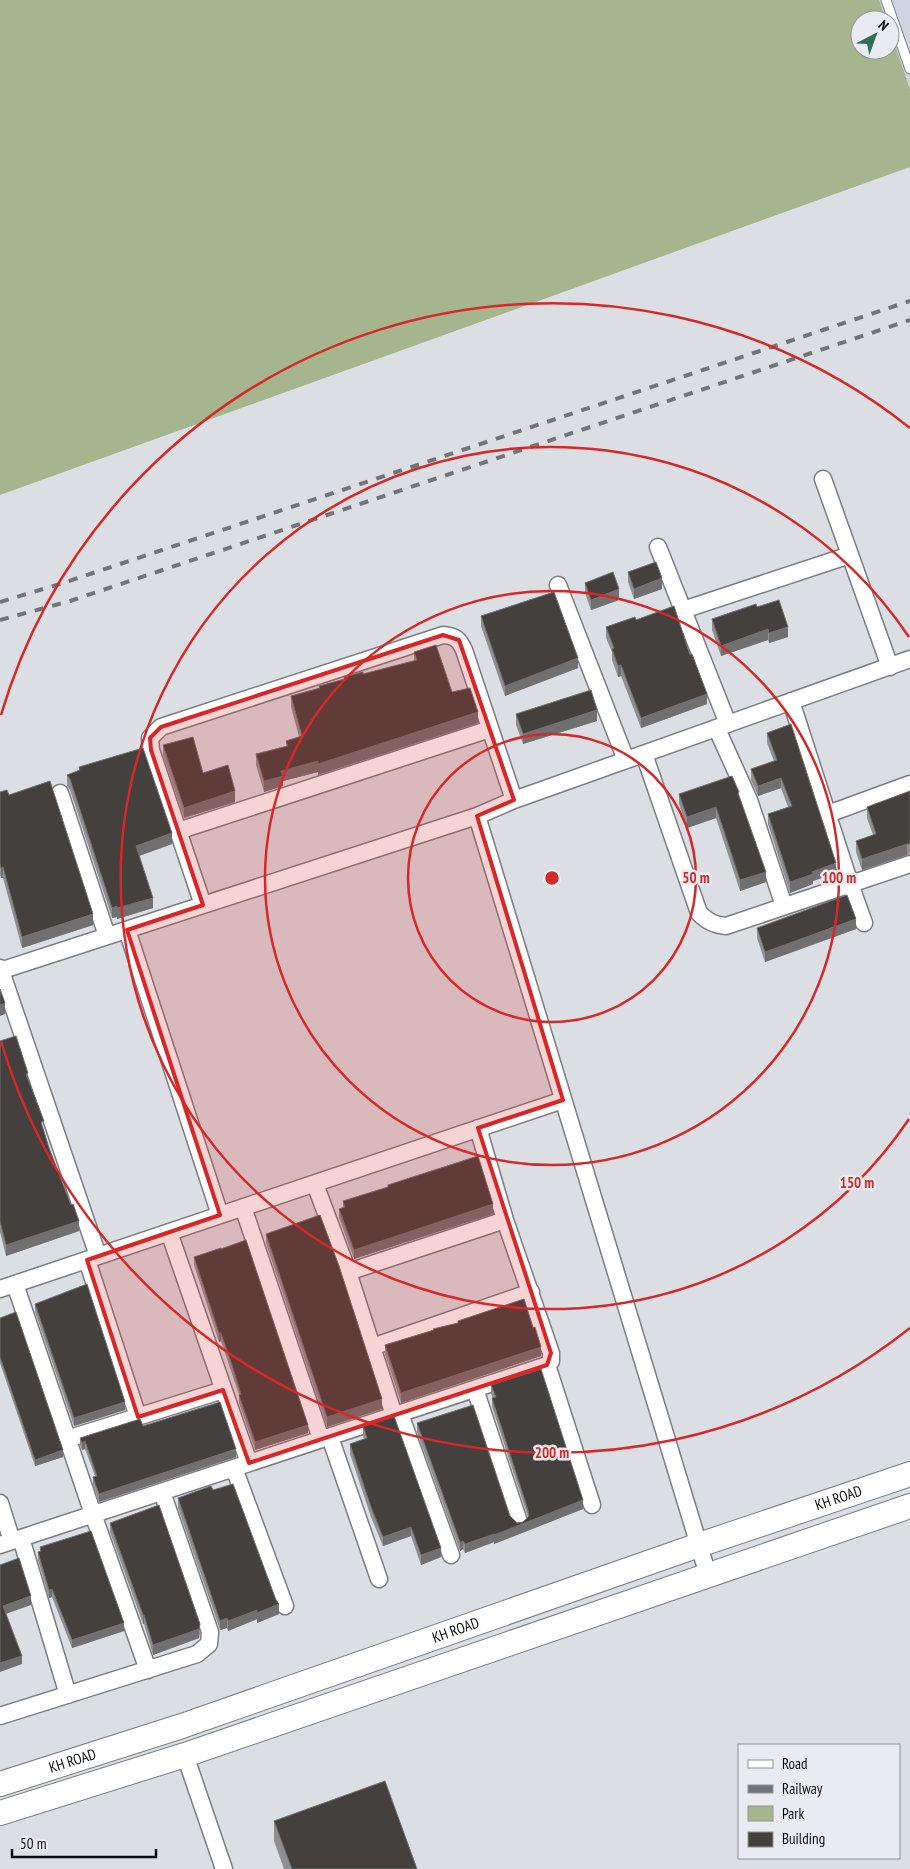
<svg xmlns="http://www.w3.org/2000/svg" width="910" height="1869" viewBox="0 0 910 1869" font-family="'PT Sans Narrow',sans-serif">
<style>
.built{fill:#ced4e0}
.green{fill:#a5b68f}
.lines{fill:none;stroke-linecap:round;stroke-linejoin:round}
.lane-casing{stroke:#7b7d82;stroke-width:11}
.street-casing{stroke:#7b7d82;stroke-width:19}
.secondary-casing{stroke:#7b7d82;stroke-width:26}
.lane{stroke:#fff;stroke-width:9}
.street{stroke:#fff;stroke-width:16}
.secondary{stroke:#fff;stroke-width:24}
.rail{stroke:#727477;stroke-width:4;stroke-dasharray:9 9;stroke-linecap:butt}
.wall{fill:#8f8f90}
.shaded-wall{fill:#716f6f}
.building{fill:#43403d;stroke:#716f6f}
.marked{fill:#d62828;fill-opacity:0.2;stroke:#d62828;stroke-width:4;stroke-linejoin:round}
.ring{fill:none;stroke:#d62828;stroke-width:2.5}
.labels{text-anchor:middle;stroke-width:5;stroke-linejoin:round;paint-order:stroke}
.street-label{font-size:15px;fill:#0b0c0d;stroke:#e9ebf0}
.centre{fill:#d62828;stroke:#e9ebf0;stroke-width:2.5}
.ring-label{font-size:15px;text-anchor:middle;font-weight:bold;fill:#d62828;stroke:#e9ebf0;stroke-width:5;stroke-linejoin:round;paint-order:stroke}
</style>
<rect width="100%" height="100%" fill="#dbdee3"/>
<!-- built -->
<path class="built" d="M863,0H910V121L890,50V20H871Z"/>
<!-- green -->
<path class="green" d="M0,0H879L886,20H860V50H890V31L910,89V167L0,495Z"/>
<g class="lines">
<!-- lane casing -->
<g class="lane-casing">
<path id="lane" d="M886,0L910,69"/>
</g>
<!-- street casing -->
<g class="street-casing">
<path id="street" d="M823,479L890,667
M658,547L728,724
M558,585L626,760
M683,610L850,555
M791,701L850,884L864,923
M717,729L749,800L784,906
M644,754L699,913C707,921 714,925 726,926L910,864
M60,793L107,936
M828,814L910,784
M178,831L490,729
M203,905L151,750L150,738L161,727L443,635C455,636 459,639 464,650L514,800
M127,930L220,1215
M0,968L98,1256
M0,971L477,816
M478,1128L505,1220L551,1353V1361L547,1365
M315,1184L348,1272L394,1415
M243,1207L321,1439
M169,1232L249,1463
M87,1260L138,1417
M348,1272L505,1220
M15,1284L93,1514L148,1670
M0,1289L563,1100
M372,1347L531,1292
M475,1389L519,1522
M400,1414L451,1555
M330,1437L379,1579
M67,1439L223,1390
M234,1468L285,1606
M0,1503L12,1541L0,1545
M21,1538L68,1695
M12,1541L547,1365L592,1505
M708,1575L477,816L514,800L910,659
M0,1716L197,1654L209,1644L210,1632L162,1492
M185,1755L224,1869"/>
</g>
<!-- secondary casing -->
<g class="secondary-casing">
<g id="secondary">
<path id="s1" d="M0,1784L182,1726L699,1545L910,1474"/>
<path d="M0,1813L185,1755L910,1506"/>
</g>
</g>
<!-- lane -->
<use href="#lane" class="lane"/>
<!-- street -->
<use href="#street" class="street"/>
<!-- secondary -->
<use href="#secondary" class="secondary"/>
<!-- rail -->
<path class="rail" d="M0,602L63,583L910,301
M0,620L70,601L910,320"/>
</g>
<!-- wall -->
<path class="wall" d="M628,572L662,589L634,599L628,582Z
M585,583L619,600L591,610L585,593Z
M757,607L788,637L769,643L768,640L721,656L712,630V619Z
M481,616L578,668L505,696L481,626Z
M636,620L707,704L641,728L621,676L618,677L612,660V652L606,638V627Z
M414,652L452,692L478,723L318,775V772L283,781V786L264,792L256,765V754L286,746V741L299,737L291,707V696L319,688V686L344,679V677L363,674L414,661Z
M516,714L597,721L523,744L516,725Z
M767,733L836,873L813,881V884L790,893L768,824V814L788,807L781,788L758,796L751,780V769L774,761L767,743Z
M163,745L203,773L235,802L184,818L163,756Z
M79,767L172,844L139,856L153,908L117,919V917L112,918L70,790L67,786V775L79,771Z
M910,791V854L862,870L856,852V841L873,835L867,818V807Z
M0,792L9,795L93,925L22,948L3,878H1L0,875Z
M679,794L739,797L766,882L740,891L716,818L687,828L679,804Z
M757,928L856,929L765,962L757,938Z
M0,1041L28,1079L49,1148L79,1231L6,1256L0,1232Z
M343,1201L493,1214L354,1259L339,1218V1209L343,1207Z
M266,1234L382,1409L327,1427L266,1243Z
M194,1257L308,1433L255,1450L239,1403V1395L221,1341L219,1342L194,1265Z
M35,1304L125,1410L74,1426L35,1312Z
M0,1318L63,1457L35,1466L0,1363Z
M458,1321L541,1356L401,1403L385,1354V1345L433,1331V1329L458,1323Z
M491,1385L583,1509L494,1544V1542L465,1553L463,1549L460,1551L417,1432V1423L517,1523L523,1522L528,1517L492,1407V1398H493L491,1394Z
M143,1426L236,1457L99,1502L93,1484V1477L95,1476L85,1449L82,1450L80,1445V1438Z
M363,1426L441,1557L421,1565L411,1536L383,1546L371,1517L350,1454V1444L364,1439L363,1436Z
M213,1490L279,1614L257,1623V1619L228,1631L227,1628L220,1630L178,1508V1498Z
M110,1523L200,1633L199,1638L153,1655L144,1624H143L110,1532Z
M40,1547L124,1631L72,1648L52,1597L49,1598L38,1560V1552H40Z
M274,1821L417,1869H284L274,1841Z"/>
<!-- shaded-wall -->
<path class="shaded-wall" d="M662,578V589L634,599V589Z
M619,589V600L591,610V600Z
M788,627V637L769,643V633Z
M768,629V640L721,656V646Z
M578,658V668L505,696V686Z
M621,665V676L618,677V666Z
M707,694V704L641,728V718Z
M597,710V721L523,744V734Z
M478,712V723L318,775V764Z
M318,761V772L283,781V786L264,792V781L281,771Z
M781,778V788L758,796V786Z
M235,791V802L184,818V808Z
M716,807V818L687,828V817Z
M172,833V844L136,857V846Z
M907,844V855L862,870V859Z
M836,863V873L813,881V884L790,893V882L812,872Z
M3,867V878H1V868Z
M766,872V882L740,891V880Z
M153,898V908L117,919V908Z
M117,906V917L112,918V908Z
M93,914V925L22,948V937Z
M856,919V929L765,962V952Z
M5,1003V1014L0,1016V1005Z
M493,1204V1214L354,1259V1250Z
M79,1221V1231L6,1256V1245Z
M219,1333H221V1341L219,1342Z
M541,1347V1356L401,1403V1393Z
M382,1399V1409L327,1427V1417Z
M125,1402V1410L74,1426V1418Z
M308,1425V1433L255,1450V1442Z
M85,1441V1449L82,1450V1443Z
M236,1449V1457L99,1502V1494Z
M63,1450V1457L35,1466V1460Z
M583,1500V1509L494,1544V1535Z
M411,1527V1536L383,1546V1537Z
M494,1534V1542L465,1553V1544Z
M463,1541V1549L460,1551V1542Z
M441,1548V1557L421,1565V1555Z
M52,1589V1597L49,1598V1590Z
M31,1596V1605L3,1615V1606Z
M279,1604V1614L257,1623V1613Z
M257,1610V1619L228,1631V1621Z
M143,1615H144V1624H143Z
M227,1618V1628L220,1630V1621Z
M124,1623V1631L72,1648V1640Z
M200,1624L199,1638L153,1655V1645Z
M22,1656V1664L0,1672V1663Z"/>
<!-- building -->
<path class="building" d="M656,562L662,578L634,589L628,572Z
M613,572L619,589L591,600L585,583Z
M554,592L578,658L505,686L481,616Z
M779,600L788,627L769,633L768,629L721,646L712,619L756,604L757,607Z
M674,606L690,655L692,654L707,694L641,718L621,665L618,666L612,649L614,648L606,627L635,617L636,620Z
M436,645L452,692L470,688L478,712L318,764V761L281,771L283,776L264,781L256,754L288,746L286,741L302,736L291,696L320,688L319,686L345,679L344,677L363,672V674L417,660L414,652Z
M591,690L597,710L523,734L516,714Z
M791,724L836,863L812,872L813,874L790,882L768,814L792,806L781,778L758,786L751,769L777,760L767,733Z
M193,737L203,773L228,765L235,791L184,808L163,745Z
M143,748L172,833L136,846L153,898L117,908V906L112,908L70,779L67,775L80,770L79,767Z
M732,776L739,792L738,793L766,872L740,880L716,807L687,817L679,794Z
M50,781L93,914L22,937L3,867L1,868L0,864V792L7,790L9,795Z
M910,791V844H907L862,859L856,841L876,834L867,807Z
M847,895L856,919L765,952L757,928Z
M0,989L5,1003L0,1005Z
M16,1036L28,1073L26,1074L44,1121L41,1122L49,1148L71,1205L73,1204L79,1221L6,1245L0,1221V1041Z
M478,1156L493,1204L354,1250L339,1209L345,1207L343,1201L388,1187V1185Z
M320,1215L339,1266L382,1399L327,1417L266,1234Z
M246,1240L308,1425L255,1442L239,1395L241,1394L232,1365L221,1333H219L194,1257L221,1248V1249Z
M87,1284L125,1402L74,1418L35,1304Z
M524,1299L533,1328L535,1327L541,1347L401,1393L385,1345L434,1330L433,1329L458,1323V1321Z
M16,1312L63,1450L35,1460L0,1357V1318Z
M541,1369L583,1500L494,1535V1534L465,1544L463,1541L460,1542L417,1423L473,1405L510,1516L517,1523L523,1522L529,1516L528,1510L492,1398L496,1397L491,1385Z
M220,1402L236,1449L99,1494L93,1477L97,1476L85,1441L82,1443L80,1438L140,1419L143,1426Z
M394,1416L441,1548L421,1555L411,1527L383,1537L371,1507L350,1444L367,1438L363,1426Z
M233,1484L276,1600L279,1604L257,1613V1610L228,1621L227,1618L220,1621L178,1498L211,1486L213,1490Z
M159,1505L200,1624L199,1629L153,1645L144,1615H143L110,1523Z
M91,1531L124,1623L72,1640L52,1589L49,1590L38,1552L41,1551L40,1547Z
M19,1558L31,1596L3,1606L22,1656L0,1663V1565Z
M385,1781L417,1869H292L274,1821Z"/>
<!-- marked area -->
<path class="marked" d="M443,635L459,640L514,800L477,816L563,1100L478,1128L551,1353L547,1365L249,1463L223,1390L138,1417L87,1260L220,1215L127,930L203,905L151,750L150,738L161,727Z"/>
<!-- distance rings -->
<g class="ring">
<circle cx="552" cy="878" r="144"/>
<circle cx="552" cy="878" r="287"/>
<path d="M909 1119A431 431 0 1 1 909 637"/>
<path d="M910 1328A575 575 0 0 1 1 1041M1 715A575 575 0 0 1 910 428"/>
</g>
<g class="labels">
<!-- street labels -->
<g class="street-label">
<text dy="5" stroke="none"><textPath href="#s1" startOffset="886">KH ROAD</textPath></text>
<text dy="5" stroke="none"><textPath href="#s1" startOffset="481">KH ROAD</textPath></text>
<text dy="5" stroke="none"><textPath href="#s1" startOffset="76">KH ROAD</textPath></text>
</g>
</g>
<circle cx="552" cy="878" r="8" class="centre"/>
<g class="ring-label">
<text x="696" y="883">50 m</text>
<text x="839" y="883">100 m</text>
<text x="857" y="1188">150 m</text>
<text x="552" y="1458">200 m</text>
</g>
<!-- legend -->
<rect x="738" y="1744" width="162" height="115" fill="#e9ebf0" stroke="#909295"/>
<rect x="748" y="1760" width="25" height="8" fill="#ffffff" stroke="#909295"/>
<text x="782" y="1769" font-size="15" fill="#0b0c0d">Road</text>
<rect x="748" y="1785" width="25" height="8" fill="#727477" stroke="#909295"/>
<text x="782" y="1794" font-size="15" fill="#0b0c0d">Railway</text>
<rect x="748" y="1806" width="25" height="15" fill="#a5b68f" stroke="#909295"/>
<text x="782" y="1819" font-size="15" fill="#0b0c0d">Park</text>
<rect x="748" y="1832" width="25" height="15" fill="#43403d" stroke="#909295"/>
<text x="782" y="1844" font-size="15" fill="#0b0c0d">Building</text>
<!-- north arrow -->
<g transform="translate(875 35) rotate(41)"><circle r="24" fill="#e9ebf0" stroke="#909295"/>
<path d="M0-4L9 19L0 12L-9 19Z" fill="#316d57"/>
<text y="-8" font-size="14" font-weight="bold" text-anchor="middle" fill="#0b0c0d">N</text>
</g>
<!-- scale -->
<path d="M12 1849v8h144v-8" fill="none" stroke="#0b0c0d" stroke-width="2.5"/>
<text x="20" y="1849" font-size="15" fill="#0b0c0d" stroke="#e9ebf0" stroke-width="4" paint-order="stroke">50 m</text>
</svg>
